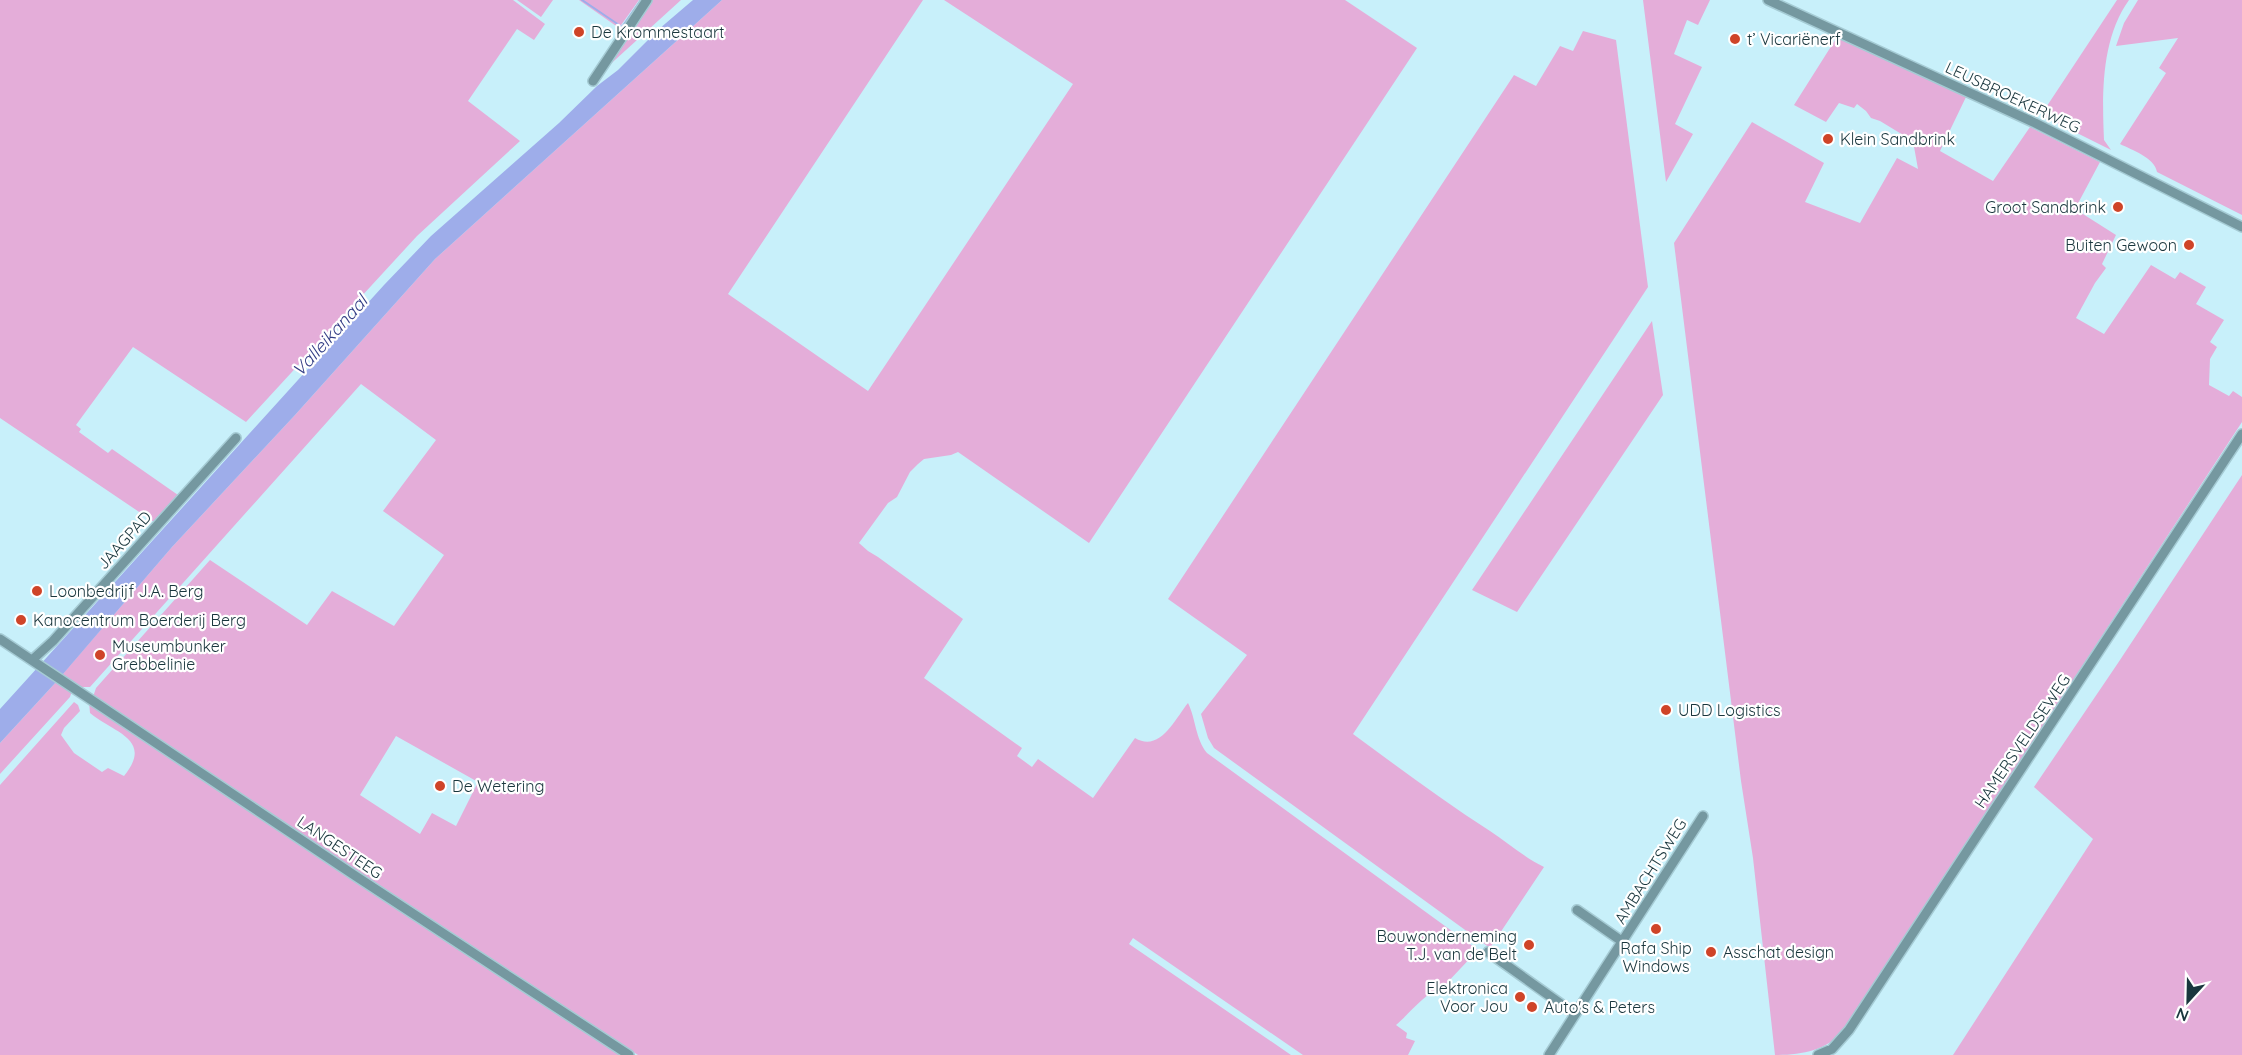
<svg xmlns="http://www.w3.org/2000/svg" width="2242" height="1055" viewBox="0 0 2242 1055" font-family="Quicksand,sans-serif">
<style>
.green{fill:#e4add9;fill-rule:evenodd}
.water{fill:#9eadea}
.lines{fill:none;stroke-linecap:round;stroke-linejoin:round}
.stream{stroke:#9eadea;stroke-width:2}
.minor-casing{stroke:#a5cbd4;stroke-width:12}
.minor{stroke:#7598a0;stroke-width:9}
.poi-dot{fill:#cf4428;stroke:#fff;stroke-width:2}
.labels{text-anchor:middle;stroke-width:4.5;stroke-linejoin:round;paint-order:stroke}
.poi-label{font-size:16px;fill:#19363d;stroke:#fff;text-anchor:start}
.street-label{font-size:16px;fill:#19363d;stroke:#fff}
.water-label{font-size:18px;font-style:italic;fill:#343f86;stroke:#fff}
</style>
<rect width="100%" height="100%" fill="#c8f0fa"/>
<!-- green -->
<path class="green" d="M0,0H513L545,24L534,40L517,29L468,101L520,141L417,236L246,422L133,347L76,425L81,429L79,432L108,453L112,449L178,495L154,522L0,418Z
M517,0H553L541,17Z
M579,0H639L619,28Z
M650,0H681L604,70Z
M722,0H923L728,294L868,391L1073,84L944,0H1345L1417,48L1089,543L958,452L951,455L924,459L918,464L910,472L897,497L888,503L859,543L868,551L878,557L963,619L924,678L1022,748L1017,756L1032,767L1038,759L1093,798L1135,738C1160,753 1175,719 1188,703C1196,719 1195,738 1207,753L1478,950L1443,987C1430,988 1407,1016 1396,1025L1407,1033L1406,1038L1415,1041L1408,1055H1303L1133,938L1129,944L1291,1055H638L93,697L96,688L210,560L307,625L332,591L394,626L444,555L383,511L436,440L361,384L90,687H79L61,676L172,547L295,415L435,259ZM396,736L478,782L456,826L432,813L420,834L360,795Z
M1643,0H1710L1698,25L1687,20L1674,54L1702,67L1675,124L1693,134L1666,182Z
M2117,0H2129C2101,39 2102,94 2104,140L2111,150L2041,115Z
M2138,0H2242V215L2157,172C2155,158 2132,150 2120,144L2166,73L2159,68L2178,38L2116,46L2124,23Z
M1583,31L1616,40L1648,287L1353,734C1398,767 1443,801 1490,831C1508,843 1524,857 1544,867L1490,948L1214,748L1208,738L1201,714L1247,655L1168,599L1514,75L1536,86L1560,46L1573,51Z
M1837,37L1966,97L1940,151L1993,181L2030,127L2100,162L2075,209L2116,235L2102,264L2106,268L2095,283L2076,318L2104,334L2151,265L2175,279L2180,272L2206,287L2196,304L2224,320L2210,342L2217,347L2210,359L2209,385L2229,396L2233,391L2242,397V422L1844,1030C1826,1051 1801,1055 1775,1055L1753,858L1741,781L1674,243L1752,122L1824,163L1805,202L1860,223L1897,158L1918,169L1913,141L1880,121L1871,118L1866,111L1857,104L1854,108L1839,103L1826,122L1794,105Z
M1652,321L1663,395L1517,612L1472,590Z
M2242,475V1055H1953L2093,839L2034,787L2118,663Z
M57,681L72,691L70,697L0,774V743Z
M74,702L78,705L80,711L64,728L61,735L74,753L102,772L108,768L124,776C154,739 114,733 90,713L89,702L623,1055H0V785Z"/>
<!-- water -->
<path class="water" d="M693,0H722L435,259L295,415L172,547L57,681L0,743V709L384,285L431,236L559,123L597,86L618,70L659,29Z"/>
<g class="lines">
<!-- stream -->
<path class="stream" d="M582,0L622,27
M620,30L641,0"/>
<!-- minor casing -->
<g class="minor-casing">
<path id="minor" d="M1768,0L2035,123L2242,227
M593,81L647,0
M0,639L357,877L629,1055
M32,660L53,641L236,438
M1577,910L1623,942
M1488,952L1575,1014
M1549,1055L1703,816
M1818,1055L1832,1049L1849,1030L2242,434"/>
</g>
<!-- minor -->
<use href="#minor" class="minor"/>
</g>
<!-- markers -->
<g class="poi-dot">
<circle cx="579" cy="32" r="6"/>
<circle cx="1735" cy="39" r="6"/>
<circle cx="1828" cy="139" r="6"/>
<circle cx="2118" cy="207" r="6"/>
<circle cx="2189" cy="245" r="6"/>
<circle cx="37" cy="591" r="6"/>
<circle cx="21" cy="620" r="6"/>
<circle cx="100" cy="655" r="6"/>
<circle cx="1666" cy="710" r="6"/>
<circle cx="440" cy="786" r="6"/>
<circle cx="1656" cy="929" r="6"/>
<circle cx="1529" cy="945" r="6"/>
<circle cx="1711" cy="952" r="6"/>
<circle cx="1520" cy="997" r="6"/>
<circle cx="1532" cy="1007" r="6"/>
</g>
<g class="labels">
<!-- poi labels -->
<g class="poi-label">
<text x="591" y="38">De Krommestaart</text>
<text x="1747" y="45">t’ Vicariënerf</text>
<text x="1840" y="145">Klein Sandbrink</text>
<text x="2106" y="213" text-anchor="end">Groot Sandbrink</text>
<text x="2177" y="251" text-anchor="end">Buiten Gewoon</text>
<text x="49" y="597">Loonbedrijf J.A. Berg</text>
<text x="33" y="626">Kanocentrum Boerderij Berg</text>
<text x="112" y="652">Museumbunker<tspan x="112" dy="18">Grebbelinie</tspan></text>
<text x="1678" y="716">UDD Logistics</text>
<text x="452" y="792">De Wetering</text>
<text x="1517" y="942" text-anchor="end">Bouwonderneming<tspan x="1517" dy="18">T.J. van de Belt</tspan></text>
<text x="1656" y="954" text-anchor="middle">Rafa Ship<tspan x="1656" dy="18">Windows</tspan></text>
<text x="1723" y="958">Asschat design</text>
<text x="1508" y="994" text-anchor="end">Elektronica<tspan x="1508" dy="18">Voor Jou</tspan></text>
<text x="1544" y="1013">Auto's &amp; Peters</text>
</g>
<!-- street labels -->
<g class="street-label">
<text transform="translate(2013 97) rotate(25)" y="6">LEUSBROEKERWEG</text>
<text transform="translate(124 540) rotate(-48)" y="6">JAAGPAD</text>
<text transform="translate(2022 741) rotate(-56)" y="6">HAMERSVELDSEWEG</text>
<text transform="translate(340 847) rotate(34)" y="6">LANGESTEEG</text>
<text transform="translate(1650 871) rotate(-58)" y="6">AMBACHTSWEG</text>
</g>
<!-- water labels -->
<g class="water-label">
<text transform="translate(330 336) rotate(-48)" y="6">Valleikanaal</text>
</g>
</g>
<!-- north arrow -->
<g transform="translate(2188 1001) rotate(202)" stroke="#ffffff" stroke-width="4.5" paint-order="stroke">
<path d="M0-4.5L10 22L0 15L-10 22Z" fill="#19363d"/>
<text y="-9" font-size="16" font-weight="bold" text-anchor="middle" fill="#19363d">N</text>
</g>
</svg>
